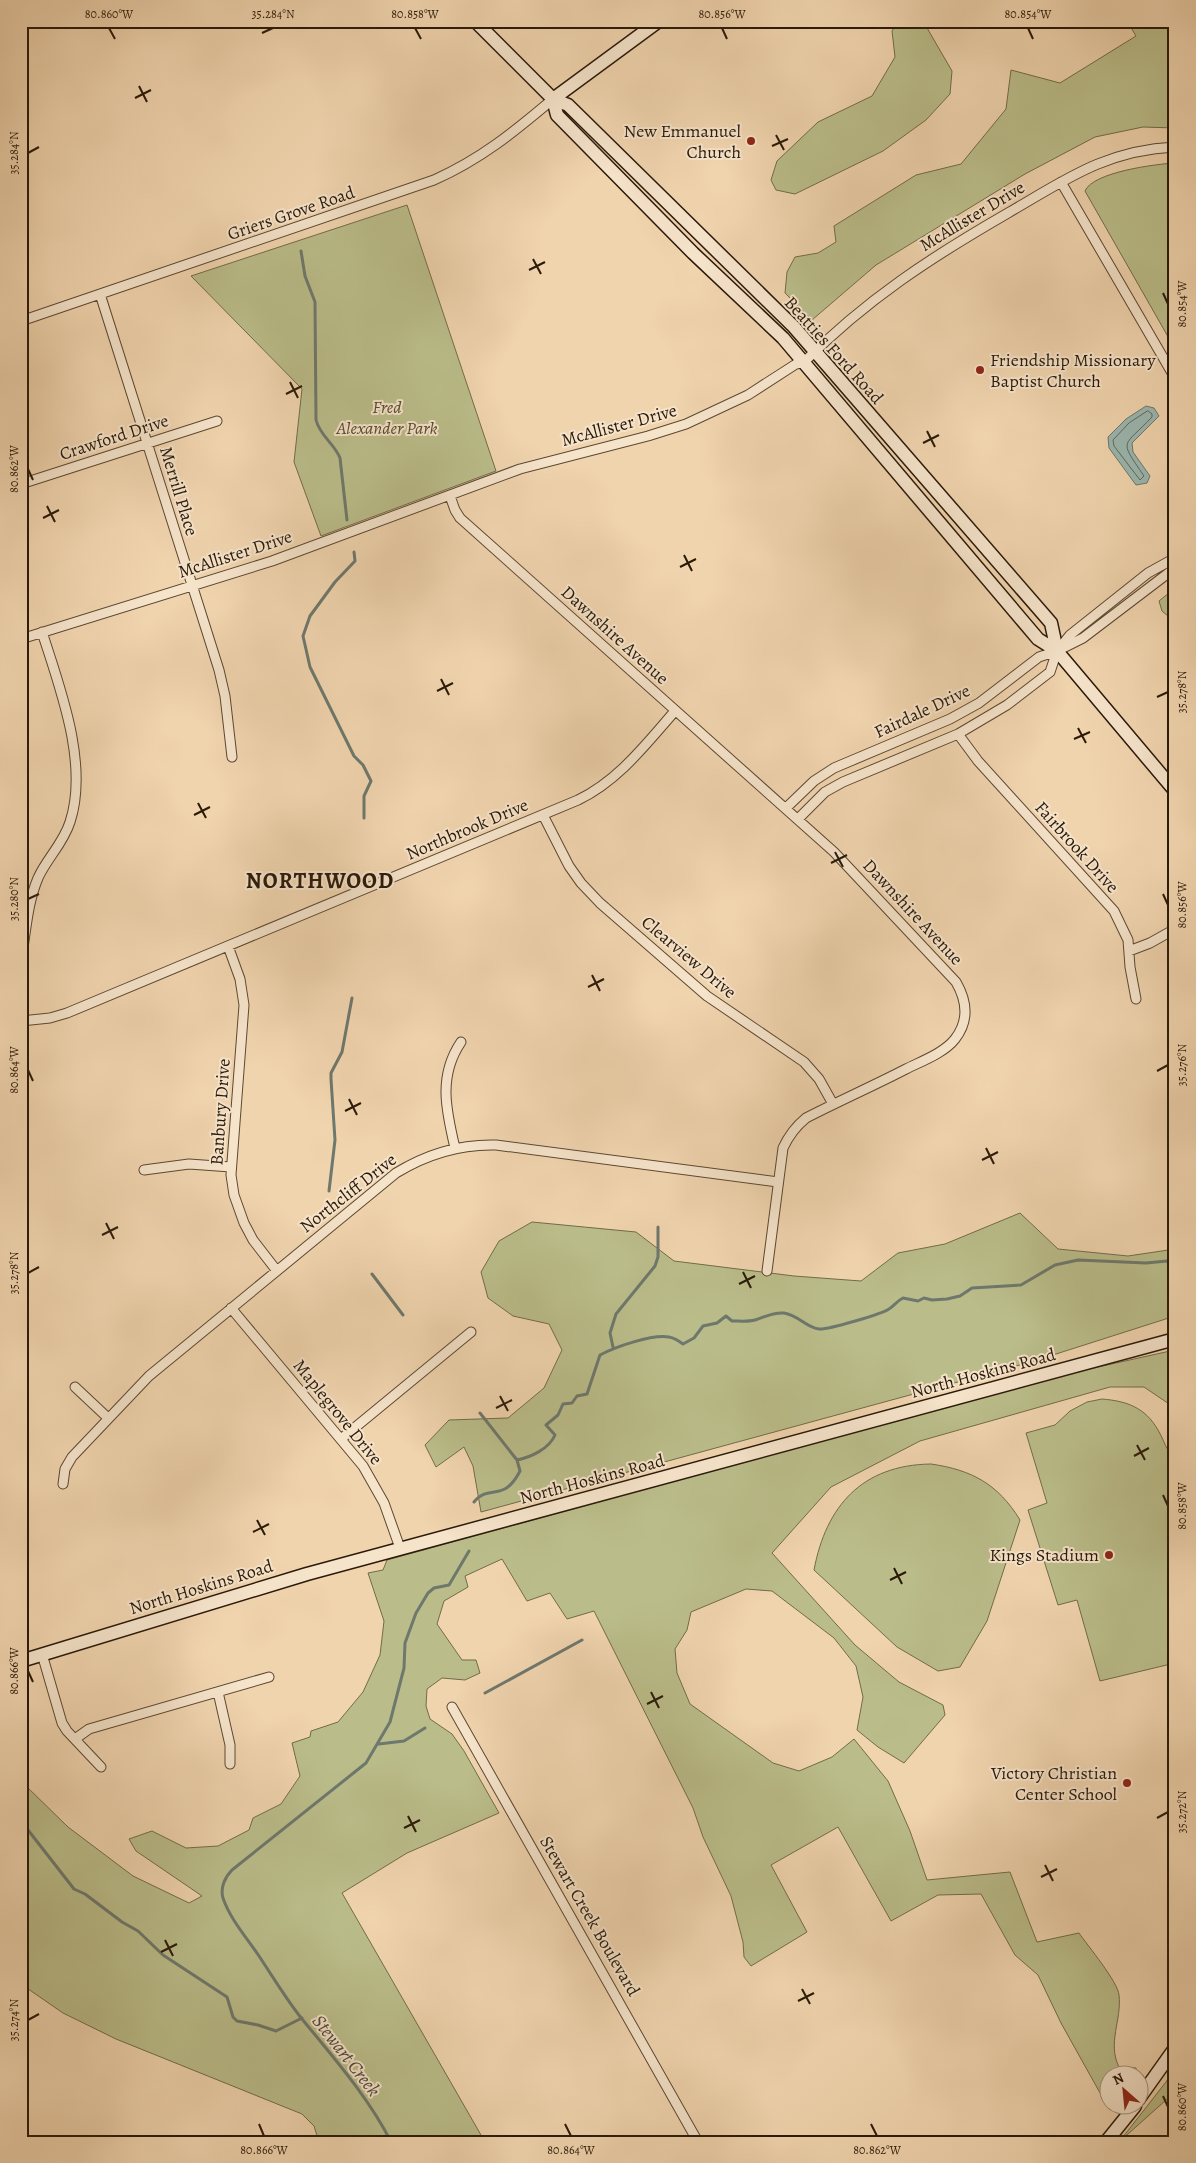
<svg xmlns="http://www.w3.org/2000/svg" width="1196" height="2163" viewBox="0 0 1196 2163" font-family="Alegreya,serif">
<style>
.green{fill:#babd8a;stroke:#726b4a}
.water{fill:#9bb7b0;stroke:#6e786d}
.lines{fill:none;stroke-linecap:round;stroke-linejoin:round}
.shore{stroke:#62685c;stroke-width:1}
.stream{stroke:#6e786d;stroke-width:3}
.street-casing{stroke:#5c4832;stroke-width:11}
.secondary-casing{stroke:#2a1909;stroke-width:15}
.highway-casing{stroke:#2a1909;stroke-width:18}
.street{stroke:#f5e3ca;stroke-width:9}
.secondary{stroke:#f5e3ca;stroke-width:12}
.highway{stroke:#e8ba77;stroke-width:15}
.ticks{fill:none;stroke:#2a1909;stroke-width:2}
.poi-dot{fill:#8f2418;stroke:#f5e3ca;stroke-width:2}
.labels{text-anchor:middle;stroke-width:4;stroke-linejoin:round;paint-order:stroke}
.poi-label{font-size:18px;fill:#2a1909;stroke:#f5e3ca;text-anchor:end}
.street-label{font-size:18px;fill:#2a1909;stroke:#f5e3ca}
.park-label{font-size:18px;font-style:italic;fill:#554a30;stroke:#f5e3ca}
.water-label{font-size:19px;font-style:italic;fill:#4c483b;stroke:#f5e3ca}
.district-label{font-size:22px;font-weight:bold;letter-spacing:1px;fill:#2a1909;stroke:#f5e3ca}
.neatline{fill:none;stroke:#2a1909;stroke-width:2}
.ticks-label{font-size:12px;text-anchor:middle;fill:#2a1909}
</style>
<rect width="100%" height="100%" fill="#f0d4ae"/>
<filter id="stains"><feTurbulence type="fractalNoise" baseFrequency=".004" numOctaves="4"/><feColorMatrix values="0 0 0 0 .2 0 0 0 0 .09 0 0 0 0 .02 0 0 0 .5 -.17"/></filter>
<radialGradient id="worn" r=".72"><stop offset=".6" stop-color="#630" stop-opacity="0"/><stop offset="1" stop-color="#630" stop-opacity=".3"/></radialGradient>
<!-- green -->
<path class="green" d="M898,21H923L952,71L950,94L926,120L883,151L795,194L776,190L771,180L777,161L818,122L872,96L895,57L892,31Z
M1127,21H1175V128L1143,127L1095,137L1025,174L876,265L812,320L785,293L787,272L795,257L818,253L836,242L834,226L916,175L961,164L1006,109L1011,70L1060,83L1136,36Z
M1175,163V349L1085,191C1093,172 1156,164 1175,163Z
M407,205L496,471L321,536L294,462L302,389L191,276Z
M1175,588V622L1162,611L1159,601Z
M1020,1213L1058,1249L1128,1256L1175,1249V1316L1031,1362L481,1512L473,1466L464,1447L436,1467L425,1445L449,1420L508,1418L544,1388L562,1350L549,1324L513,1316L488,1298L481,1272L499,1241L532,1222L636,1232L674,1261L794,1276L861,1281L898,1253L945,1244Z
M1170,1351L1175,1354V1408L1144,1387H1110L920,1441L831,1487L772,1553L855,1645L899,1682L943,1705L945,1715L904,1763L878,1747L857,1730L863,1697L856,1666L834,1638L772,1591L746,1589L691,1612L687,1630L675,1649L677,1673L690,1704L773,1763L799,1771L832,1757L854,1739L888,1781L910,1831L927,1880L1010,1872L1037,1942L1079,1933C1088,1946 1118,1982 1119,1995C1122,2020 1107,2043 1119,2067L1136,2068L1137,2075L1108,2076V2106H1122L1121,2107L1109,2109L1061,2023L1038,1975L1015,1955L981,1894L938,1895L891,1921L838,1827L771,1865L807,1932L751,1966L744,1957L743,1942L731,1896L703,1837L693,1808L594,1611L567,1619L550,1593L527,1601L502,1559L465,1576L468,1587L444,1601L437,1624L462,1660H476L480,1673L465,1680L442,1678L427,1689L426,1706L430,1719L452,1734L464,1751L499,1813L407,1853L342,1893L485,2142H319L314,2126L302,2114L116,2039L63,2013L21,1984V1778L25,1785L68,1827L133,1876L189,1903L202,1896L136,1851L129,1839L152,1831L186,1848L218,1846L249,1830L253,1818L281,1804L300,1776L292,1743L310,1737L311,1731L338,1722L363,1692L380,1655L384,1621L368,1573L383,1570L387,1560L1053,1377Z
M1102,1399C1126,1401 1145,1407 1158,1430C1165,1442 1165,1448 1175,1461V1663L1100,1681L1077,1600L1058,1605L1028,1510L1047,1503L1026,1433L1055,1425L1070,1411L1087,1402Z
M931,1464C972,1470 998,1484 1020,1520L987,1621L960,1667L938,1671L897,1647L814,1570C826,1506 862,1465 931,1464Z
M1175,2067V2092L1119,2142L1166,2082Z"/>
<!-- water -->
<path class="water" d="M1146,406L1154,408L1159,416L1132,443L1133,452L1150,476L1147,483L1136,485L1109,448L1108,437L1126,419Z"/>
<g class="lines">
<!-- shore -->
<path class="shore" d="M1148,411L1152,414V417C1123,448 1118,438 1144,476L1140,480L1114,446L1113,440L1129,423Z"/>
<!-- stream -->
<path class="stream" d="M301,251L305,276L315,302L316,420C320,436 334,443 340,458L347,520
M354,552L355,561L335,582L310,616L303,636L310,667L354,756L363,765L371,781L364,796V818
M329,1191L335,1140L331,1079V1073L342,1052L352,998
M372,1274L403,1315
M613,1347L610,1333L616,1314L655,1266L658,1257V1227
M517,1460C531,1457 549,1449 555,1435L546,1425L558,1415L563,1404L572,1403L577,1396L587,1394L600,1355C615,1347 652,1334 669,1337C674,1338 679,1341 683,1344L694,1338L703,1326L717,1323L726,1316L732,1321C739,1321 748,1322 755,1320C765,1317 773,1312 784,1313C798,1315 807,1328 819,1329C827,1330 882,1314 889,1309C894,1306 897,1301 903,1298L918,1301L924,1298L932,1300L947,1299L960,1296L972,1288L1021,1285L1055,1265L1078,1260L1146,1263L1167,1261L1175,1264
M474,1502C489,1483 503,1504 520,1471L517,1460L480,1413
M485,1693L582,1640
M379,1744L404,1741L425,1728
M21,1821L74,1889L85,1894L122,1922L138,1931L163,1955L227,1997L233,2017L237,2021L258,2025L276,2031L302,2018
M391,2142C369,2098 333,2057 302,2019C286,1999 273,1977 259,1956C247,1938 230,1919 223,1898C220,1888 225,1877 232,1870L366,1763L390,1722L404,1668L405,1643L416,1613L428,1593L434,1588L449,1585L469,1551"/>
<!-- street casing -->
<g class="street-casing">
<path id="street" d="M1061,182L1175,378
M100,294L219,670L225,696L232,757
M21,321L434,180C481,159 514,132 553,99
M21,484L217,421
M450,496L455,510L460,518L834,852L956,982C967,1001 969,1021 955,1039C944,1053 922,1061 906,1069C873,1086 839,1101 806,1118C795,1127 789,1135 783,1148L767,1271
M21,639L272,561L520,469L648,436L686,424L748,395L796,364L803,363C867,299 930,258 1008,213C1065,180 1106,150 1175,147
M958,734L978,761L1114,911L1128,940L1130,967L1136,999
M786,808L814,781L834,768L950,719L979,703L1039,657L1057,651L1083,638L1175,568
M543,815L569,866L581,883L600,903L707,996L804,1062L819,1079L833,1104
M798,819L825,792L843,782L958,734L1007,705L1050,672L1057,651L1070,635L1148,573L1175,558
M228,946L240,979L244,1005L231,1175L234,1195L244,1223L253,1240L277,1271
M1129,951L1150,943L1175,929
M21,960C26,933 27,904 38,878C47,858 63,844 70,822C89,764 60,688 42,632
M21,1021L50,1018L67,1013L578,800C619,780 646,744 675,711
M455,1148C446,1110 438,1076 461,1042
M144,1170L189,1164L231,1167
M231,1308L363,1466L384,1503L400,1548
M75,1387L108,1418
M341,1439L471,1332
M63,1484L65,1469L72,1457L149,1376L396,1173C427,1154 459,1144 496,1145L778,1182
M42,1654L62,1723L67,1731L101,1767
M218,1692L230,1745V1764
M452,1707L698,2142
M75,1739L89,1729L269,1677"/>
</g>
<!-- secondary casing -->
<g class="secondary-casing">
<path id="secondary" d="M475,21L553,99L568,105L794,327L1051,623L1057,651
M553,99L557,115L693,253L783,338L1038,639L1057,651L1175,791
M553,99L659,21
M21,1661L307,1574L1175,1339
M1138,2100L1175,2048
M1106,2142L1135,2106"/>
</g>
<!-- highway casing -->
<g class="highway-casing">
<path id="highway" d="M1174,2142L1175,2141"/>
</g>
<!-- street -->
<use href="#street" class="street"/>
<!-- secondary -->
<use href="#secondary" class="secondary"/>
<!-- highway -->
<use href="#highway" class="highway"/>
</g>
<!-- ticks -->
<path class="ticks" d="M109,28L115,39M415,28L421,39M722,28L727,39M1028,28L1033,39M262,33L273,28M139,86L147,102M135,98L151,90M776,135L784,150M772,146L788,139M28,153L39,147M533,259L541,274M529,270L545,262M1163,293L1168,304M290,382L298,398M286,394L302,386M927,431L935,447M923,443L939,435M28,469L33,480M47,506L55,522M43,518L59,510M684,555L692,571M680,567L696,559M441,679L449,695M437,691L453,683M1157,697L1168,692M1078,728L1086,743M1074,739L1090,732M198,803L206,818M194,815L210,807M835,852L843,867M831,863L847,855M1163,894L1168,905M28,899L39,894M592,975L600,991M588,987L604,979M28,1070L33,1081M1157,1071L1168,1065M349,1099L357,1115M345,1111L361,1103M986,1148L994,1164M982,1160L998,1152M106,1223L114,1239M102,1235L118,1227M743,1272L751,1288M28,1273L39,1267M739,1284L755,1276M500,1396L508,1411M496,1408L512,1400M1137,1445L1145,1460M1134,1456L1149,1448M1163,1495L1168,1506M257,1520L265,1535M253,1532L269,1524M894,1568L902,1584M890,1580L906,1572M28,1671L33,1682M651,1692L659,1708M647,1704L663,1696M408,1816L416,1832M1157,1818L1168,1812M404,1828L420,1820M1045,1865L1053,1881M1041,1877L1057,1869M165,1940L173,1956M161,1952L177,1944M802,1989L810,2004M798,2001L814,1993M28,2020L39,2014M1163,2096L1168,2107M259,2124L264,2136M565,2124L571,2136M871,2124L877,2136"/>
<!-- markers -->
<g class="poi-dot">
<circle cx="751" cy="141" r="5"/>
<circle cx="980" cy="370" r="5"/>
<circle cx="1109" cy="1555" r="5"/>
<circle cx="1127" cy="1783" r="5"/>
</g>
<g class="labels">
<!-- poi labels -->
<g class="poi-label">
<text x="741" y="137">New Emmanuel<tspan x="741" dy="21">Church</tspan></text>
<text x="990" y="366" text-anchor="start">Friendship Missionary<tspan x="990" dy="21">Baptist Church</tspan></text>
<text x="1099" y="1561">Kings Stadium</text>
<text x="1117" y="1779">Victory Christian<tspan x="1117" dy="21">Center School</tspan></text>
</g>
<!-- street labels -->
<g class="street-label">
<text transform="translate(291 213) rotate(-19)" y="6">Griers Grove Road</text>
<text transform="translate(972 216) rotate(-31)" y="6">McAllister Drive</text>
<text transform="translate(834 350) rotate(48)" y="6">Beatties Ford Road</text>
<text transform="translate(619 425) rotate(-15)" y="6">McAllister Drive</text>
<text transform="translate(114 437) rotate(-18)" y="6">Crawford Drive</text>
<text transform="translate(179 491) rotate(73)" y="6">Merrill Place</text>
<text transform="translate(235 554) rotate(-18)" y="6">McAllister Drive</text>
<text transform="translate(615 635) rotate(42)" y="6">Dawnshire Avenue</text>
<text transform="translate(922 711) rotate(-25)" y="6">Fairdale Drive</text>
<text transform="translate(467 829) rotate(-23)" y="6">Northbrook Drive</text>
<text transform="translate(1077 847) rotate(48)" y="6">Fairbrook Drive</text>
<text transform="translate(913 912) rotate(47)" y="6">Dawnshire Avenue</text>
<text transform="translate(689 957) rotate(40)" y="6">Clearview Drive</text>
<text transform="translate(220 1112) rotate(-86)" y="6">Banbury Drive</text>
<text transform="translate(348 1193) rotate(-38)" y="6">Northcliff Drive</text>
<text transform="translate(983 1373) rotate(-15)" y="6">North Hoskins Road</text>
<text transform="translate(338 1412) rotate(51)" y="6">Maplegrove Drive</text>
<text transform="translate(592 1479) rotate(-15)" y="6">North Hoskins Road</text>
<text transform="translate(201 1587) rotate(-17)" y="6">North Hoskins Road</text>
<text transform="translate(590 1916) rotate(60)" y="6">Stewart Creek Boulevard</text>
</g>
<!-- park labels -->
<g class="park-label">
<text x="387" y="413">Fred<tspan x="387" dy="21">Alexander Park</tspan></text>
</g>
<!-- water labels -->
<g class="water-label">
<text transform="translate(347 2055) rotate(52)" y="7">Stewart Creek</text>
</g>
<!-- district labels -->
<g class="district-label">
<text x="320" y="888">NORTHWOOD</text>
</g>
</g>
<!-- margin -->
<rect width="1196" height="2163" fill="none" stroke="#f0d4ae" stroke-width="55"/>
<!-- north arrow -->
<g transform="translate(1124 2090) rotate(333)"><circle r="24" fill="#f5e3ca" stroke="#a4927d"/>
<path d="M0-4L9 19L0 12L-9 19Z" fill="#8f2418"/>
<text y="-8" font-size="14" font-weight="bold" text-anchor="middle" fill="#2a1909">N</text>
</g>
<rect x="28" y="28" width="1140" height="2108" class="neatline"/>
<g class="ticks-label">
<text x="109" y="18">80.860°W</text>
<text x="273" y="18">35.284°N</text>
<text x="415" y="18">80.858°W</text>
<text x="722" y="18">80.856°W</text>
<text x="1028" y="18">80.854°W</text>
<text transform="translate(14 153) rotate(-90)" y="4">35.284°N</text>
<text transform="translate(1182 304) rotate(-90)" y="4">80.854°W</text>
<text transform="translate(14 469) rotate(-90)" y="4">80.862°W</text>
<text transform="translate(1182 692) rotate(-90)" y="4">35.278°N</text>
<text transform="translate(14 899) rotate(-90)" y="4">35.280°N</text>
<text transform="translate(1182 905) rotate(-90)" y="4">80.856°W</text>
<text transform="translate(1182 1065) rotate(-90)" y="4">35.276°N</text>
<text transform="translate(14 1070) rotate(-90)" y="4">80.864°W</text>
<text transform="translate(14 1273) rotate(-90)" y="4">35.278°N</text>
<text transform="translate(1182 1506) rotate(-90)" y="4">80.858°W</text>
<text transform="translate(14 1671) rotate(-90)" y="4">80.866°W</text>
<text transform="translate(1182 1812) rotate(-90)" y="4">35.272°N</text>
<text transform="translate(14 2020) rotate(-90)" y="4">35.274°N</text>
<text transform="translate(1182 2107) rotate(-90)" y="4">80.860°W</text>
<text x="264" y="2154">80.866°W</text>
<text x="571" y="2154">80.864°W</text>
<text x="877" y="2154">80.862°W</text>
</g>
<rect width="100%" height="100%" filter="url(#stains)"/>
<rect width="100%" height="100%" fill="url(#worn)"/>
</svg>
